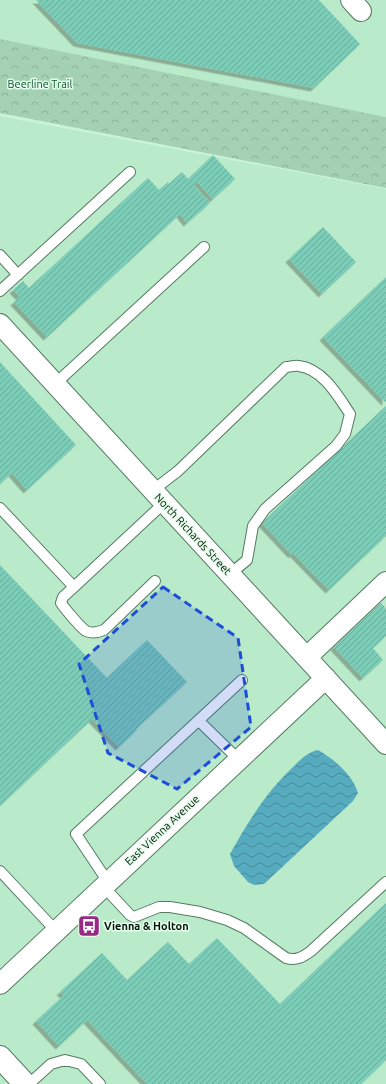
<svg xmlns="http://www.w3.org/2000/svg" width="386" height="1084" viewBox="0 0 386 1084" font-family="Ubuntu,sans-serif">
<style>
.built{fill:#b9ebca}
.park{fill:url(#park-crowns)}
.water{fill:url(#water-waves)}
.building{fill:url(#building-hatch);filter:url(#shadow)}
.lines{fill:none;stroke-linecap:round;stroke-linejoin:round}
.lane-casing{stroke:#557b62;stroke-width:12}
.street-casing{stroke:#557b62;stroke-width:22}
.secondary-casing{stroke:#557b62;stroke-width:24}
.lane{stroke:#fff;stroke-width:10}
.street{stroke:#fff;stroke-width:20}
.secondary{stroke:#fff;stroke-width:22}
.marked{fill:#1d4ed8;fill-opacity:0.2;stroke:#1d4ed8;stroke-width:3;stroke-dasharray:8 5;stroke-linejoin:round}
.labels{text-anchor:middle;stroke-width:3;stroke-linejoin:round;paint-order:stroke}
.park-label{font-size:11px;fill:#0c5631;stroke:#e4fdeb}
.street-label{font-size:11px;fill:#041209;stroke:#e4fdeb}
.poi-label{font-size:11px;font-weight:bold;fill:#041209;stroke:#e4fdeb;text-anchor:start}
</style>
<defs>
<pattern id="park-crowns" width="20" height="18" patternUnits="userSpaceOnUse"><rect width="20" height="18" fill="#a3d1b2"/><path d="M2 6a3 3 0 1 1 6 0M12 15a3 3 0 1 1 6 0" fill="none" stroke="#8bb298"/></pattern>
<pattern id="water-waves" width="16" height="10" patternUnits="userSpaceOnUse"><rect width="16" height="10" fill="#57abbf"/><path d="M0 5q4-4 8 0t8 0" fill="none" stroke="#468a99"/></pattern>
<pattern id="building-hatch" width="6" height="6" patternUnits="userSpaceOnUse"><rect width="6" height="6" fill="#7bccb7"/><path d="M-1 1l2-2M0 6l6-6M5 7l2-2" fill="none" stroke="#69ae9c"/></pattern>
<filter id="shadow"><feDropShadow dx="-3.5" dy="3.5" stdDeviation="0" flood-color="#0004"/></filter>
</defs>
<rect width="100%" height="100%" fill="#caf4d8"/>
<!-- built -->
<path class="built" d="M0,0H386V117L0,39Z
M0,116L386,189V1084H0Z"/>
<!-- park -->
<path class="park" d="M0,39L386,117V188L0,113Z"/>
<!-- water -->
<path class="water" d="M318,750C335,760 352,774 358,793L353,801L264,884L254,885L248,882L234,866L230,854C248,822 266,792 293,767C301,759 308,752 318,750Z"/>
<!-- building -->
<path class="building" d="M36,0H319L360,44L314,88L77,43Z
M213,155L235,179L213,199L197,182L194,185L210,203L187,223L180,214L47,337L14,302L20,297L13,290L23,281L29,288L148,178L159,190L168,182L169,184L182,172L188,179Z
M323,227L356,262L322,294L289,259Z
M386,277V401L385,402L323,337Z
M0,362L76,445L27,490L12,473L0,484Z
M386,406V536L329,590L293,553L292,555L262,523Z
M0,565L107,678L147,640L187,682L136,729L137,730L119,747L92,719L0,806Z
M381,603L386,609V636L373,648L383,660L363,678L334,647Z
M386,903V1060L361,1084H147L87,1020L59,1046L36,1021L64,995L60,992L102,953L127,980L168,942L189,964L217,938L280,1004Z"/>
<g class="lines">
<!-- lane casing -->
<g class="lane-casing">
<path id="lane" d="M0,255L18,275
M0,291L130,172
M55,384L204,247
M152,491L178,471L286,367C290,367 295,365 299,366C323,369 338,396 350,414L345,434L336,446L265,509L253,526L247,560L230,574
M0,508L74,587L164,503
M74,587L63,597L61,603C65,609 81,628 86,631C92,634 99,632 104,630L155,581
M199,721L238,759
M0,871L56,931
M108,882L76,834L242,680
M103,886L130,915L134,917L159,907H170L200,912L227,920L244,928L286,958C296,961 303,957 311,951L386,882
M29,1084L51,1064L65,1060L81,1064L100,1084"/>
</g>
<!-- street casing -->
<g class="street-casing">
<path id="street" d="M351,0L361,11
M0,324L386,744
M307,657L386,582
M0,984L326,678"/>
</g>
<!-- secondary casing -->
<g class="secondary-casing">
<path id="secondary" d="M0,1057L25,1084"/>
</g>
<!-- lane -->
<use href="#lane" class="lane"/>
<!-- street -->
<use href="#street" class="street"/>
<!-- secondary -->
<use href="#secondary" class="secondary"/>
</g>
<!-- marked area -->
<path class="marked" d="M163,587L238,638L251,727L177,789L108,753L79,664Z"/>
<!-- icons -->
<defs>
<g id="bus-square" transform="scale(1.15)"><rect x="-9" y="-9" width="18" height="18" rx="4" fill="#992887" stroke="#e4fdeb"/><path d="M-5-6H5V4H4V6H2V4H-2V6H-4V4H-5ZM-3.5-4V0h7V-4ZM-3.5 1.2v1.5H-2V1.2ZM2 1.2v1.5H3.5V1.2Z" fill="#fff"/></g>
</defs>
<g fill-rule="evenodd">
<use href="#bus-square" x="89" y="926"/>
</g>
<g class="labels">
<!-- park labels -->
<g class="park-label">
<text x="40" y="88">Beerline Trail</text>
</g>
<!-- street labels -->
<g class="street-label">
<text transform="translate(193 534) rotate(47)" y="4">North Richards Street</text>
<text transform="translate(162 830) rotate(-43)" y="4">East Vienna Avenue</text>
</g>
<!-- poi labels -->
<g class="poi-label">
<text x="104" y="930">Vienna &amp; Holton</text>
</g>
</g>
</svg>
